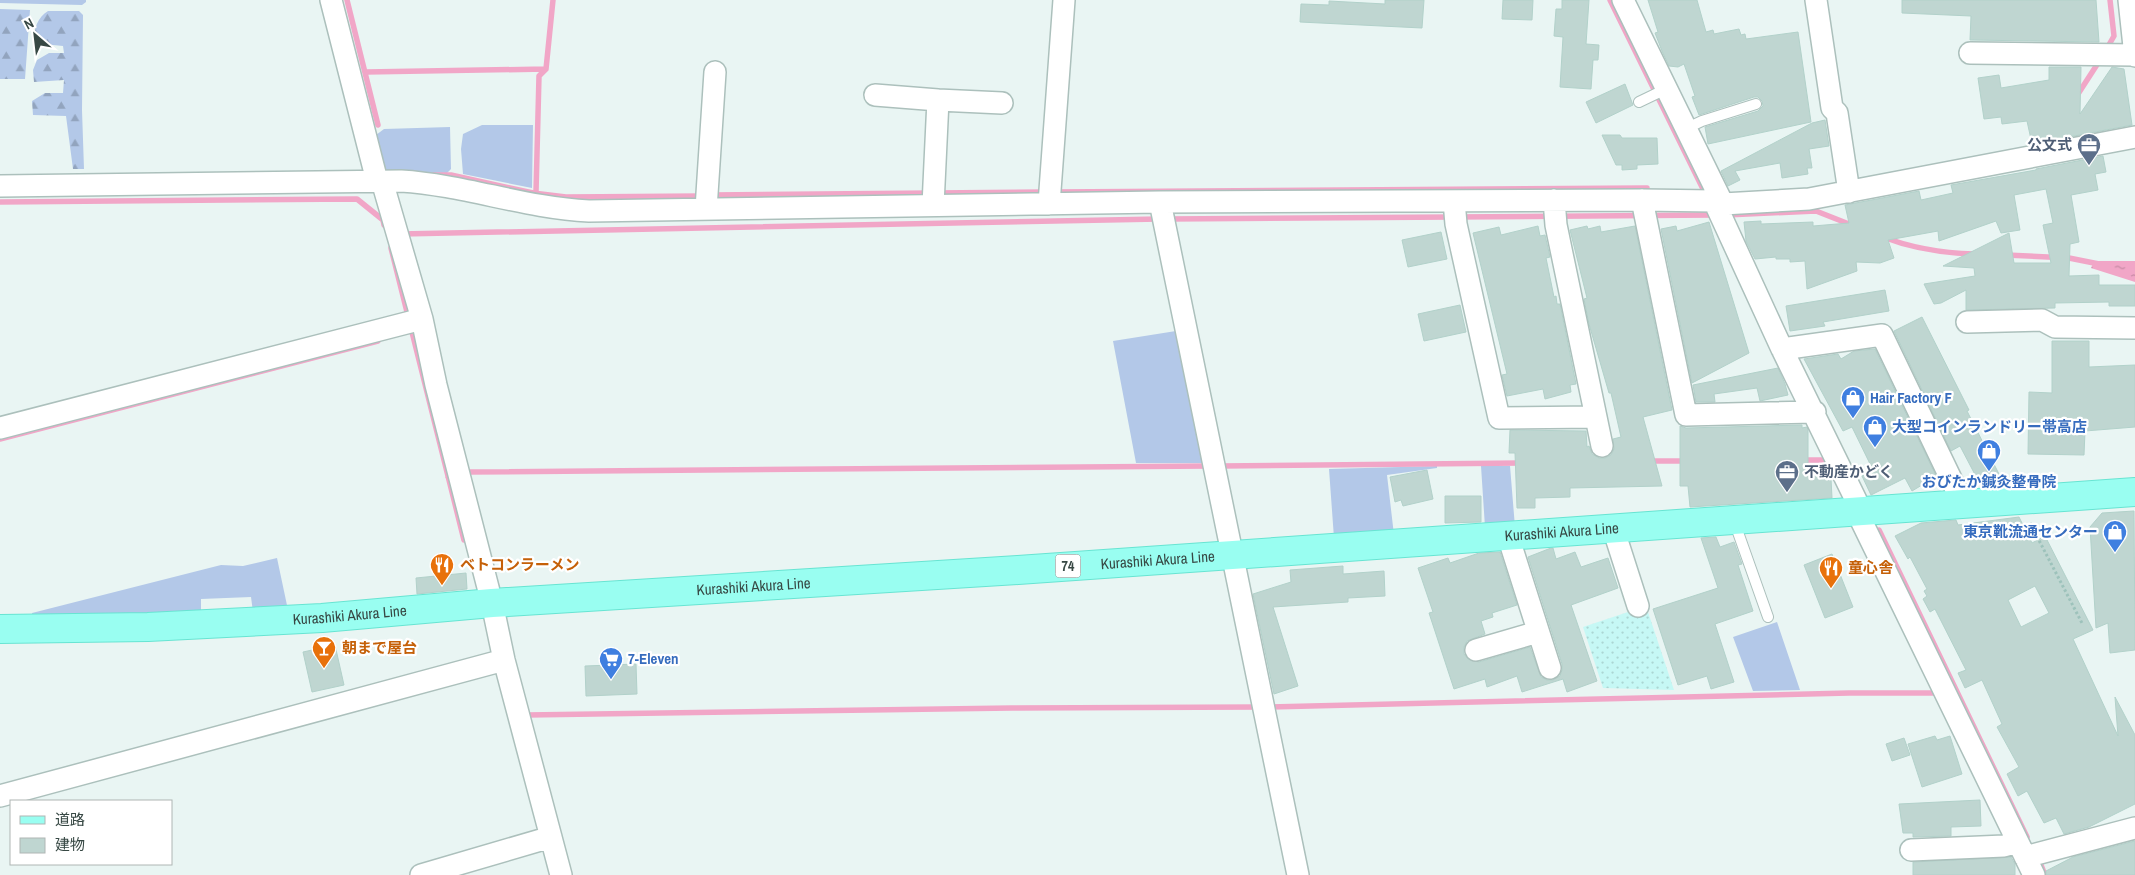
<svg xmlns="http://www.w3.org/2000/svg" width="2135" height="875" viewBox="0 0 2135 875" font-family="'Archivo Narrow','Noto Sans JP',sans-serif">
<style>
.grass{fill:#b3c8e8}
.forest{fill:url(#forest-firs)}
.sand{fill:url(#sand-dots)}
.water{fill:url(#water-ripples)}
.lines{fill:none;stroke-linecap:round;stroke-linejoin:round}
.stream{stroke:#f1a6c7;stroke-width:5.5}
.building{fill:#bfd6d1;stroke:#b2d1ca;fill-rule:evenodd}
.service-casing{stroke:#acc0bc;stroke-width:12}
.minor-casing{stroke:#acc0bc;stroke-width:24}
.primary-casing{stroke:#68e4d2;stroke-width:30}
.path{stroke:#9dc2bb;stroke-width:3;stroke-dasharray:2.5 2.5;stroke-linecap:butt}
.service{stroke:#fff;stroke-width:10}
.minor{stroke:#fff;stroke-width:21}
.primary{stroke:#99fef1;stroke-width:28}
.labels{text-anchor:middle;stroke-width:4.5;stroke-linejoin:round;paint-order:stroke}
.shield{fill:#fff;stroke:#737f7c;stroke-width:1}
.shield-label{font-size:14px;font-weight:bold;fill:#374844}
.service-label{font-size:15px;font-weight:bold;fill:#4e5e75;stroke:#fff;text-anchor:end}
.shop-label{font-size:15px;font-weight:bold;fill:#366cbe;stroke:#fff;text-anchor:start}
.street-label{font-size:15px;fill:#374844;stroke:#fff}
.food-label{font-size:15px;font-weight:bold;fill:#c56008;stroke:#fff;text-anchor:start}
</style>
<defs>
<pattern id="forest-firs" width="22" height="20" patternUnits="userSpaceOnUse" patternTransform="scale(1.25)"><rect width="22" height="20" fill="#b3c8e8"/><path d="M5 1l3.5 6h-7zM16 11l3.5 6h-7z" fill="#92a4be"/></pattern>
<pattern id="sand-dots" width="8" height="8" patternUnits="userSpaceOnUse" patternTransform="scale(1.25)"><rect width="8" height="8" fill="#c6f8f5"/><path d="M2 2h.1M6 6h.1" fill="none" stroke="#abd6d3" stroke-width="1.8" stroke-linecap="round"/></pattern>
<pattern id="water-ripples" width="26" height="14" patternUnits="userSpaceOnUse" patternTransform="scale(1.25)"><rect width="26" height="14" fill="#f1a6c7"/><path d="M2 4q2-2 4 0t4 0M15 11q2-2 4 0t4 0" fill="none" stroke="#c489a3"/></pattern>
</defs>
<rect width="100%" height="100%" fill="#e9f5f3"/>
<!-- grass -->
<path class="grass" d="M0,0H86V2L82,5L0,3Z
M482,125H533L532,188L463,174L461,149L463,134Z
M450,127L451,169L445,175L388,171L385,168L376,135L384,129Z
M1176,331L1202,463H1136L1113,341Z
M1437,466V468L1387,475L1394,535L1334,538L1329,469Z
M1481,466H1510L1515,527H1485Z
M277,558L288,610L253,612L251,597L201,599V616L33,619L32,613L221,565L243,566Z
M1777,622L1800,690L1753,691L1733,637Z"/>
<!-- forest -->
<path class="forest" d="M0,9L30,10L25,79H0Z
M48,11H79L83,15L82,110L84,169H73L66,116L33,115L32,101L45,93H63L64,80L34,82L33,70L37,60L49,53H64L63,46L43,44L35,41C33,29 38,17 48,11Z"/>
<!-- sand -->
<path class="sand" d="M1646,606L1674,690L1603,688L1583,627Z"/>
<!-- water -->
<path class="water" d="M2094,261H2135V282L2091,268Z"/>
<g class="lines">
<!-- stream -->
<path class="stream" d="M347,0L378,125
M1610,0L1703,189
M2106,50L2114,36L2110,0
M366,72L546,69
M2078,94L2100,60
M434,175H451L533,193L566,197L702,196
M536,192L539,76L546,69L553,0
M1054,192L1647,188
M711,195L1045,192
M0,202L357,199L383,220L384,225
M1726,215L1816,211L1854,226
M1168,219L1714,215
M401,234L1159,219
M1883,237C1914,249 1942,253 1974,254
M391,248L464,540
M2006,255L2069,258L2099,264
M0,439L378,341
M1800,460H1825
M1648,461H1686
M1221,466L1521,463
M448,477L467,472L1209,466
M1879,530L2027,837
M1269,707L1849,693H1934
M527,715L1012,708L1259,707
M2041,865L2045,875"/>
</g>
<!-- building -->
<path class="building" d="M1385,0H1424L1422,28L1300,22L1301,4L1329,5V1L1385,4Z
M1503,0H1533L1532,20L1502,19Z
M1562,0H1589L1586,44L1599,45L1598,60H1593L1591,89L1560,87L1563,37L1554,36L1556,9H1562Z
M1648,0H1697L1706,32L1713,30L1714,34L1739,29L1741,35L1745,34L1746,39L1798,32L1811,122L1708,144L1705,127L1758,111L1763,106L1762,101L1758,97H1754L1699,115L1692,97L1695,96L1684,64L1678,67L1669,66L1662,51L1655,33L1658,32Z
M1902,0H2096L2099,42L1970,40L1971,16L1902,13Z
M2049,67H2081L2080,114L2112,67L2124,69L2132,125L2032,144L2027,121L2002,124L2001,117L1984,119L1978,78L1999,75L2001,88L2049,80Z
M1625,84L1633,105L1596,123L1586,102Z
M1825,120L1829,146L1809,149L1812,168H1807L1808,174L1782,178L1780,163L1735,171L1740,180L1728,186L1721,171L1812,123Z
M1602,135H1620L1622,138H1657L1658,164L1637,165V169L1622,170V165H1616Z
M2103,156L2106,172L2095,174L2098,190L2071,195L2079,242L2070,244L2069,276L2099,275V285H2135V306H2109V302L2055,303V308L1966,310V290L1941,303L1934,304L1924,284L1975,276L1974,268L1943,266L2009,233L2014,263H2051L2043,225L2053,223L2046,189L2014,195L2020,230L2001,233L1996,221L1939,241L1938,231L1888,240L1894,258L1880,263L1856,262L1857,271L1807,289L1805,261L1790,262V259H1776V257L1755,259L1746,241L1744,222L1761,221V224L1813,222V226L1849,223L1845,205L1919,191L1921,200L1953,193L1951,185L2036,170V169Z
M1709,222L1749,353L1692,383L1661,229L1676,226L1677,231Z
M1538,226L1540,236L1545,235L1550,257L1546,258L1554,297L1556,296L1557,304H1560L1576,384L1570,385L1571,392L1545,399L1543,389L1507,396L1502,375L1507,374L1473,233L1499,227L1501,235Z
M1587,226L1588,229L1600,226L1601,232L1635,226L1672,410L1643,417L1662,486L1570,488V497L1535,498V508H1517L1515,453H1509L1510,430L1586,431L1587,447L1589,446L1592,454L1599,458H1605L1611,455L1614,449L1613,439L1621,437L1611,393H1609L1589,324L1584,299L1587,298L1570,230Z
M1441,232L1447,259L1408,267L1402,240Z
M1885,290L1889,311L1823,322L1825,326L1790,331L1786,306Z
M1460,305L1466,332L1424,341L1418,314Z
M1922,317L1969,410L1967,411L2000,476L1981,486L1960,446L1951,451L1894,331Z
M2052,341H2089V367L2135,365V427L2085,431L2084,455L2028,454L2029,392L2052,393Z
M1875,349L1938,480L1924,488L1922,485L1912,491L1905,478L1871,495L1862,476L1873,470L1852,427L1843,431L1804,359L1838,354L1841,359L1854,351Z
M1778,368L1785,384L1788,395L1760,401L1757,388L1714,394L1715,402H1696L1693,385Z
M1802,425V428L1807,427L1808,430V465L1819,464L1821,479H1831L1832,498L1690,507L1688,486H1680V426L1686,428Z
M1427,470L1433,499L1403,506L1401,500L1395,502L1390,477Z
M1445,496H1481V522L1445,523Z
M2134,511L2135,650L2110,653L2108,623L2096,628L2090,527L2102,513Z
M2019,517L2032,543L2045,536L2093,630L2073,639L2118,736L2115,697L2135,735V804L2089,827L2064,834L2056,818L2044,823L2027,791L2018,796L2007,774L2019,767L1997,727L2002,724L1982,680L1965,688L1958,673L1966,670L1935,609L1930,612L1923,599L1927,596L1924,591L1927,589L1910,557L1908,559L1895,536L1921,523L1956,520L1958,525ZM2035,586L2049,613L2021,627L2008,600Z
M1716,537L1720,547L1734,542L1742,564L1738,565L1753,611L1715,624L1734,682L1711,689L1707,676L1678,685L1653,609L1718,588L1701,538Z
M1551,548H1553L1556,559L1575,552L1581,567L1608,558L1618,588L1571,605L1597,681L1567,692L1563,679L1522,692L1517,676L1487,687L1485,679L1454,689L1429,613L1433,612L1418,568L1448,558L1450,563L1479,553L1500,552L1517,605L1492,613L1493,617L1481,621L1485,634L1467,641L1464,647V654L1468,659L1479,662L1530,647L1541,677L1547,680H1553L1560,676L1562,670V664L1528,557Z
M1832,554L1853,607L1825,618L1804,565Z
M1343,566V574L1384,571L1385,596L1348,598V602L1273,607L1298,686L1274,694L1253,594L1291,582L1290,570Z
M466,573L467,589L417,594L416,578Z
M335,645L344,685L312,692L303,652Z
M636,664L637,694L586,696L585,666Z
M1935,736L1937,740L1950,736L1962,774L1922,787L1908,744Z
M1904,738L1910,755L1892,761L1886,744Z
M1980,800L1981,826L1951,827V836L1913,837V833H1903L1899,804Z
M2135,841V875H2046V871L2073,857Z
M2011,857L2015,864V875H1913V862Z"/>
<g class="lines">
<!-- service casing -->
<g class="service-casing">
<path id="service" d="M1639,102L1666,89
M1685,129L1702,121L1756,104
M1734,521L1768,617"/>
</g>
<!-- minor casing -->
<g class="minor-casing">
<path id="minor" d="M331,0L377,181
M1623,0L1723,204
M1816,0L1832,108L1837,113L1849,192
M2129,0L2135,56
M1970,53L2135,55
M875,95L938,100L933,205
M938,100L1002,103
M382,181L422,319L436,385L492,603L504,660L561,875
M0,186L401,181C465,185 525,208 589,211L1160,202L1642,200L1714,201L1723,204L1809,199L2135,137
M1554,200L1556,225L1602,446
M1642,200L1686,415L1815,412
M1454,201L1456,224L1499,418L1596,417
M1714,201L1782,349L1856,500L1857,512L2034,875
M1160,202L1298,875
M1049,204L1064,0
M706,209L715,72
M1967,322L2042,320L2055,327L2135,328
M1782,349L1882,335L1963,504
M0,428L422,319
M1613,528L1638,606
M1508,536L1550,668
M1476,650L1538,632
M0,796L504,660
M1911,850L2004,846L2018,842
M2025,857L2135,828
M421,875L551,837"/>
</g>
<!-- primary casing -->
<g class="primary-casing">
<g id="primary">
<path id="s1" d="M0,629L148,627L322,618L492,603L1018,570L2135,492"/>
</g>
</g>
<!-- path -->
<path class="path" d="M2030,523L2083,625"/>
<!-- service -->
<use href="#service" class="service"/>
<!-- minor -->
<use href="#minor" class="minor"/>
<!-- primary -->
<use href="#primary" class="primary"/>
</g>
<!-- icons -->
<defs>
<g id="office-pin" transform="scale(1.25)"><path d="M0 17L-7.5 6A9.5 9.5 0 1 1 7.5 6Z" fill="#5c6f8a" stroke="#fff"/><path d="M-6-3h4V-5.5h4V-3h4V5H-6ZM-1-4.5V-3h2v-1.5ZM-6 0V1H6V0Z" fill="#fff"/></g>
<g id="shop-pin" transform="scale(1.25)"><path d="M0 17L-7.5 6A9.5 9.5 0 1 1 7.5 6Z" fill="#3f7fe0" stroke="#fff"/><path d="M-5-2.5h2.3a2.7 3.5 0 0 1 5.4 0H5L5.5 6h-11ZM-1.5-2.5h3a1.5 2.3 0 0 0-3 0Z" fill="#fff"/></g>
<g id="restaurant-pin" transform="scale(1.25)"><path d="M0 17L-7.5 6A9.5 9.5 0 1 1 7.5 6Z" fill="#e8710a" stroke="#fff"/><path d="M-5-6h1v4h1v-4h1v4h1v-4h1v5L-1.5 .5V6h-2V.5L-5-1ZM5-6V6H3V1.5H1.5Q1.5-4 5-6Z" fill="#fff"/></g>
<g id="bar-pin" transform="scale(1.25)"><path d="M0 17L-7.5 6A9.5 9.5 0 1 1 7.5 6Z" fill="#e8710a" stroke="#fff"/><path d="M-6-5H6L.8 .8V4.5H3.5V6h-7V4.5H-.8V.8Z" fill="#fff"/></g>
<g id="supermarket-pin" transform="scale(1.25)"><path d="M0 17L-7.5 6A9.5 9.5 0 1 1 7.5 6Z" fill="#3f7fe0" stroke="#fff"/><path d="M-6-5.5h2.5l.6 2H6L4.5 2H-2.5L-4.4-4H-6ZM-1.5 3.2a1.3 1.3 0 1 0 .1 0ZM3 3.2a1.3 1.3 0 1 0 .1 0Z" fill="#fff"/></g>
</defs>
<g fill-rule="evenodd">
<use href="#office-pin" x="2089" y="145"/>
<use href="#shop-pin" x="1853" y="398"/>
<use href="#shop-pin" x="1875" y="427"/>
<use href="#shop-pin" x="1989" y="451"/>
<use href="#office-pin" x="1787" y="472"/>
<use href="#shop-pin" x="2115" y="532"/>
<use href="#restaurant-pin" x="442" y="565"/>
<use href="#restaurant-pin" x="1831" y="568"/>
<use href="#bar-pin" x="324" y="648"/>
<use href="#supermarket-pin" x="611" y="659"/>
</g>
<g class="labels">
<!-- shield labels -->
<rect class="shield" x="1055.5" y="554.5" width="25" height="23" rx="4"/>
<g class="shield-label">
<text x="1068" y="571">74</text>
</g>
<!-- service labels -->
<g class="service-label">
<text x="2072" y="150">公文式</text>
<text x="1804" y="477" text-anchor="start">不動産かどく</text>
</g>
<!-- shop labels -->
<g class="shop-label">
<text x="1870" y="403">Hair Factory F</text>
<text x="1892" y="432">大型コインランドリー帯高店</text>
<text x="1989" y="487" text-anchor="middle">おびたか鍼灸整骨院</text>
<text x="2098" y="537" text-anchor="end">東京靴流通センター</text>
<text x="628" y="664">7-Eleven</text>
</g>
<!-- street labels -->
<g class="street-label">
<text dy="5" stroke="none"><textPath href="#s1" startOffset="1565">Kurashiki Akura Line</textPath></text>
<text dy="5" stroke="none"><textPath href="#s1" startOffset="1160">Kurashiki Akura Line</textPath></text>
<text dy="5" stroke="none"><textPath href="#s1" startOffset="755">Kurashiki Akura Line</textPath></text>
<text dy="5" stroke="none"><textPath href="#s1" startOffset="350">Kurashiki Akura Line</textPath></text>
</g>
<!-- food labels -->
<g class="food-label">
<text x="460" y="570">ベトコンラーメン</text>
<text x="1848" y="573">童心舎</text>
<text x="342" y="653">朝まで屋台</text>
</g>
</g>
<!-- legend -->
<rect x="10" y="800" width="162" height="65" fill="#ffffff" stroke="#afb6b4"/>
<rect x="20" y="816" width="25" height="8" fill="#99fef1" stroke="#afb6b4"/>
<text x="55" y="825" font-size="15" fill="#374844">道路</text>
<rect x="20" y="838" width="25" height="15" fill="#bfd6d1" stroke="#afb6b4"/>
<text x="55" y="850" font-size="15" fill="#374844">建物</text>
<!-- north arrow -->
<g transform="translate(35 35) rotate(332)" stroke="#ffffff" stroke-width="4" paint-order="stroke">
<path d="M0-4L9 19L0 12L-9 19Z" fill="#374844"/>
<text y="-8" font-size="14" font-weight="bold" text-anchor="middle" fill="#374844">N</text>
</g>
</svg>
